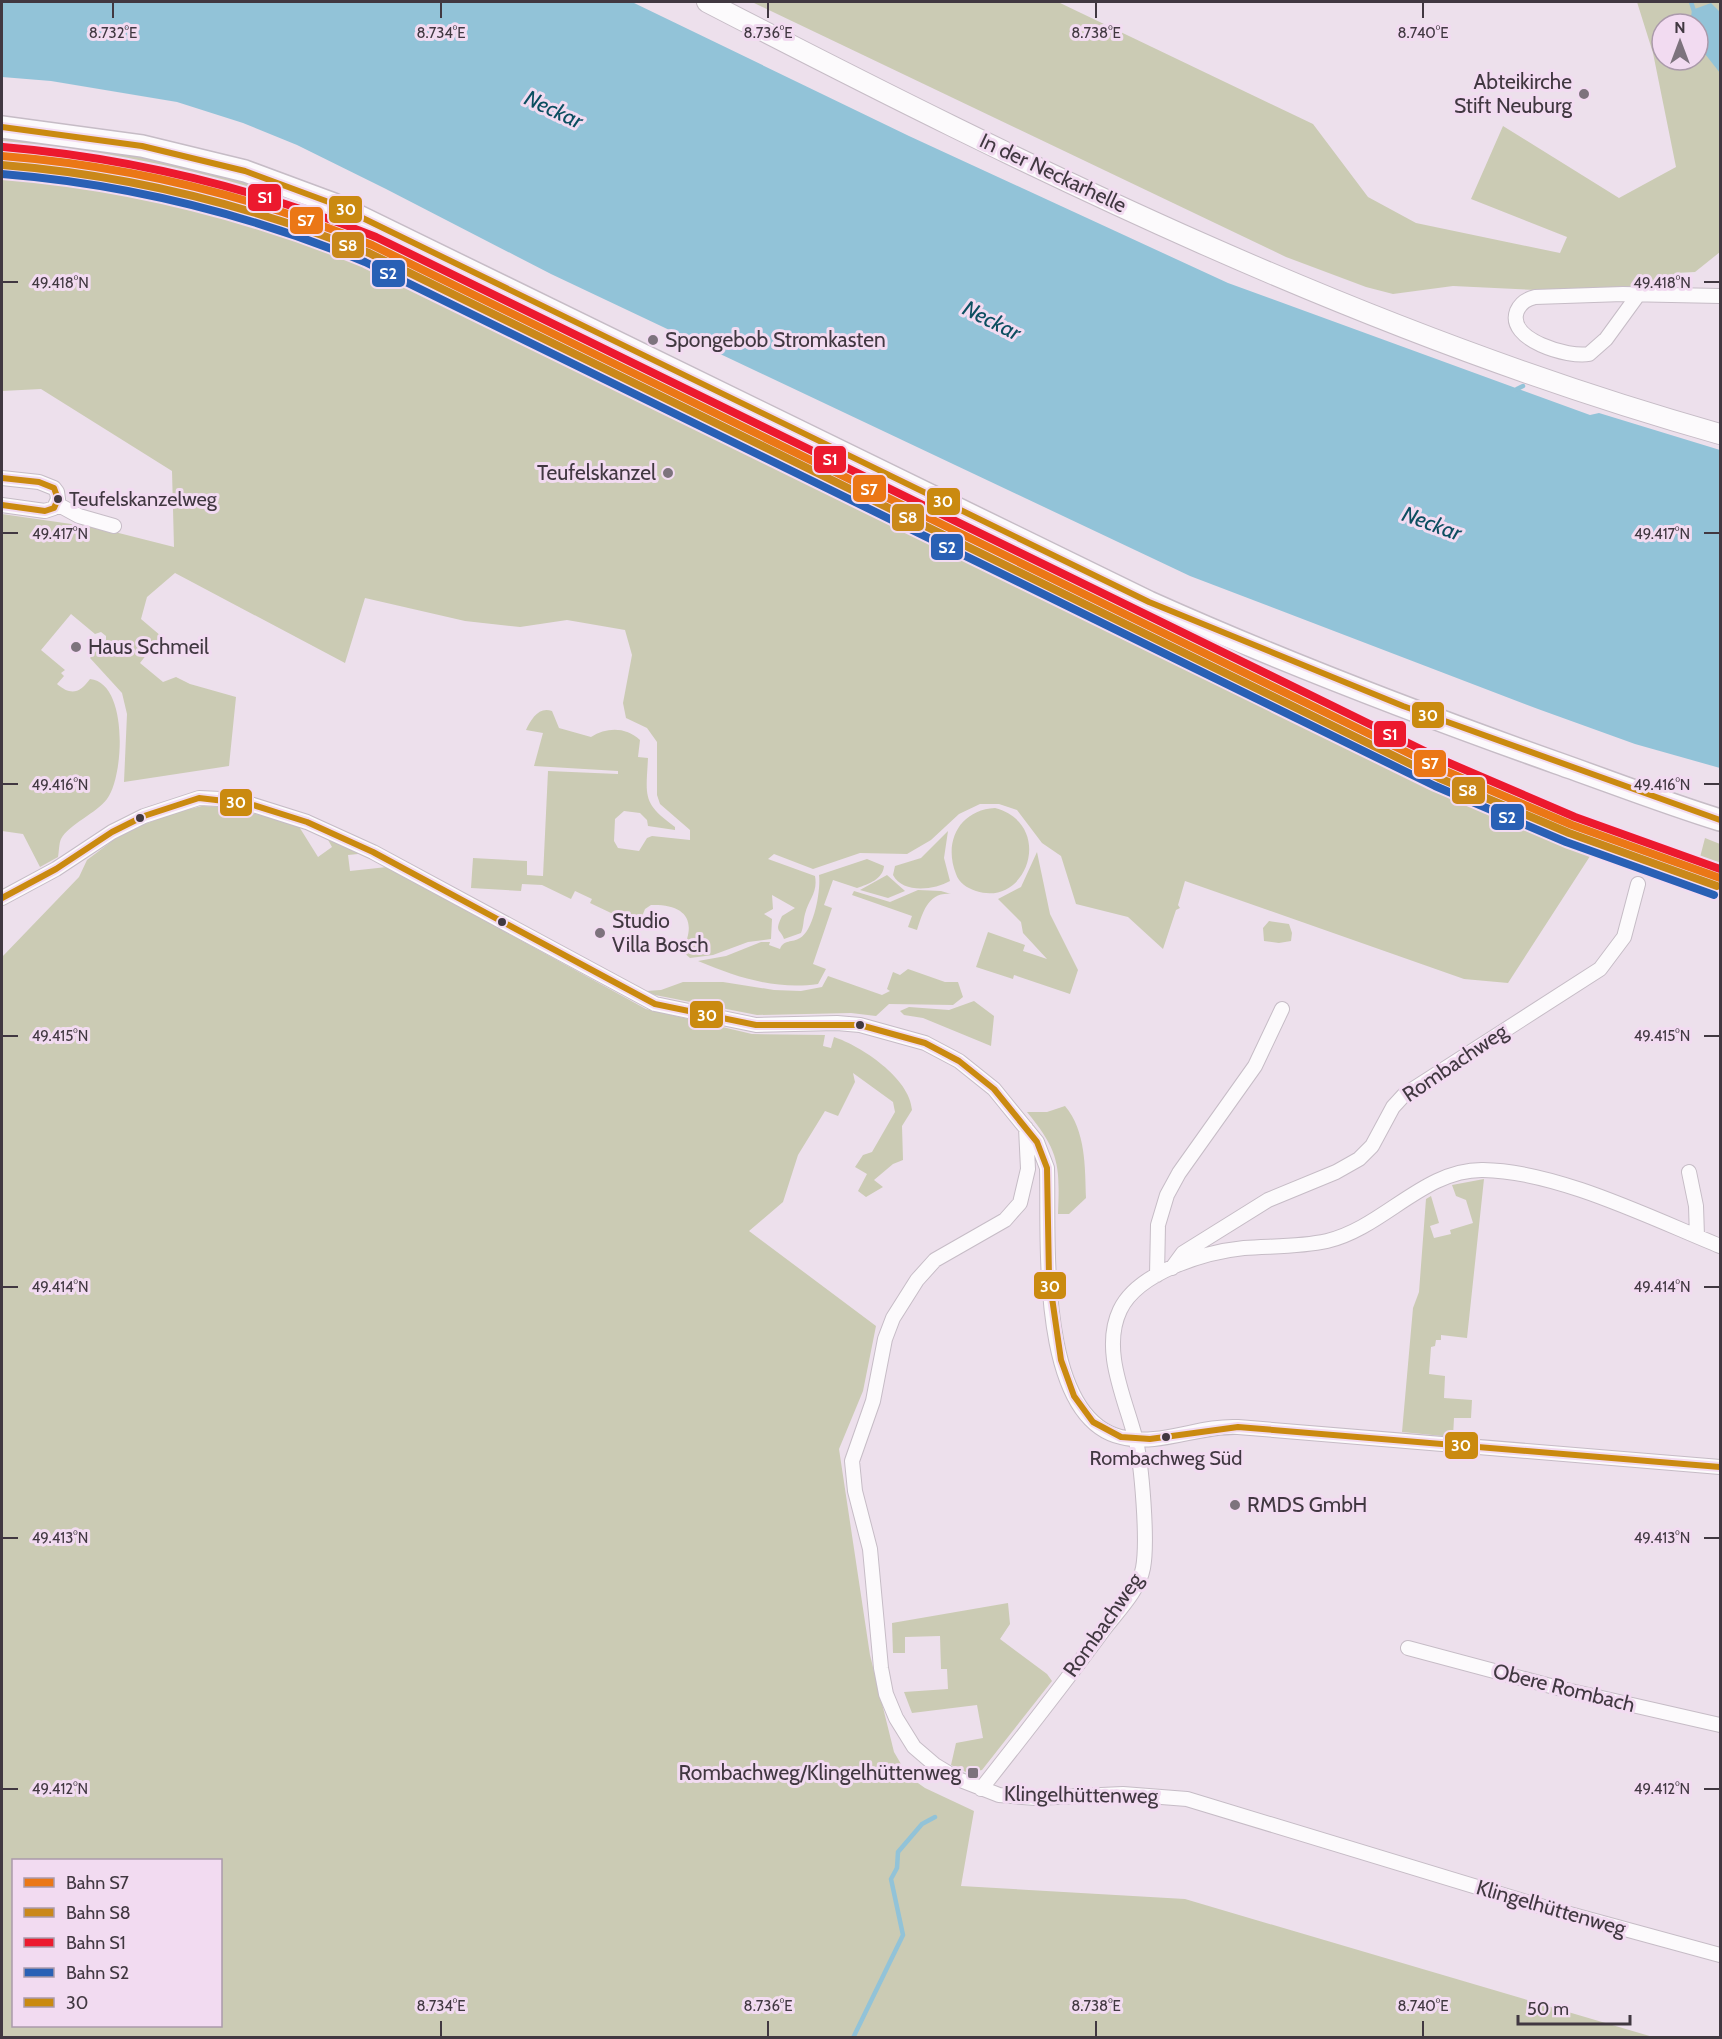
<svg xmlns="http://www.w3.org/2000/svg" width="1722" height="2039" viewBox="0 0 1722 2039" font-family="Cabin,sans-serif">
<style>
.built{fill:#edd7ec}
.green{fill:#cbcbb4;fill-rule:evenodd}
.water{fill:#92c3d8}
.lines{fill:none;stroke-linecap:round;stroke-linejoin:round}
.stream{stroke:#92c3d8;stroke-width:4.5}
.minor-casing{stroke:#c6bcc6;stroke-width:16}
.secondary-casing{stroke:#c6bcc6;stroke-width:22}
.primary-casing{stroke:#c6bcc6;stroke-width:24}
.minor{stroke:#fcfafc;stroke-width:14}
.secondary{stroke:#fcfafc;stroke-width:20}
.primary{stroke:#fcfafc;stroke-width:21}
.bus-1-casing{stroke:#f2dbf1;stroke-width:10}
.bus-1{stroke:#ca8a10;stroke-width:6}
.rail-1-casing{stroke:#f2dbf1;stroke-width:12}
.rail-2-casing{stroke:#f2dbf1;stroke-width:12}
.rail-3-casing{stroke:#f2dbf1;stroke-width:12}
.rail-4-casing{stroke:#f2dbf1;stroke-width:12}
.rail-1{stroke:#eb7716;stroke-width:8}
.rail-2{stroke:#ca881a;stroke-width:8}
.rail-3{stroke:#ec192e;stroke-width:8}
.rail-4{stroke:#2960b5;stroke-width:8}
.ticks{fill:none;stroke:#413841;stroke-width:2}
.poi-dot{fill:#7d737d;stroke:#f2dbf1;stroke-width:2}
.bus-dot{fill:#413841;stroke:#f2dbf1;stroke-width:2}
.labels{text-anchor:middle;stroke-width:6;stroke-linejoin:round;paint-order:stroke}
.bus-label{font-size:20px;fill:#413841;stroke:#f2dbf1;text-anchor:start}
.poi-label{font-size:21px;fill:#413841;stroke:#f2dbf1;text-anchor:start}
.street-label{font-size:21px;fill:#413841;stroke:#f2dbf1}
.water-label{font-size:22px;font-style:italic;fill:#0c4e60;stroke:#f2dbf1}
.ticks-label{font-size:15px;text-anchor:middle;fill:#413841;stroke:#f2dbf1;stroke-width:6;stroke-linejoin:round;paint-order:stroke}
.line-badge{stroke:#f2dbf1;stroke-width:2}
.badge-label{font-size:16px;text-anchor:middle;font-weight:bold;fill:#fff}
</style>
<rect width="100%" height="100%" fill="#ede0ec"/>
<!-- built -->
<path class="built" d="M2,148L124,165L286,207L339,225L405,254L855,473L1216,651L1432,762L1548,813L1651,851L1720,871V890L1594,850L1410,766L1157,644L916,523L424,289L12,173L2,172Z"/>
<!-- green -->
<path class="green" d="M752,2H1058L1313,124L1368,197L1416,223L1560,253L1567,237L1471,199L1503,126L1619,198L1676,167L1653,53L1637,2H1720V252L1695,272L1675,273L1668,285L1536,290L1453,286L1393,294L1366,287L1286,257ZM1662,24H1698V60H1662Z
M2,135C72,144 142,152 210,172C258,185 303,203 349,222L339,225L124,165L2,148Z
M2,172L114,186L212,208L325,247L424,289L916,523L1333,730L1594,850L1508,983L1464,979L1185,881L1178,905L1180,908L1176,910L1163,949L1128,917L1076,904L1061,856L1042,843L1017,810L999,804H980L959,814L931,840L907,854L860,853L813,869L774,854L768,859L815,876C818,893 809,898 805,914C803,921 804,926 801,933L784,939C780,928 774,933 782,916L795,908L772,895L773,909L764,914L772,919L771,939L748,942L713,955L690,958L682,951C698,920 685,904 651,905L645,909L641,919L630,922L590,903L592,899L575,891L571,899L542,885L522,884L521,891L471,888L473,858L527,861V875L543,876L548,771L618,774V771L534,766L543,733L526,730C531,719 539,706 552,711L559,728L591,737C607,727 626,727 640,740L638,757L648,758C646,797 642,803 675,827V830L648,826L647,820L640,813L624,811L615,819L614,841L618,848L639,851L647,838L652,836L690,840V830L660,804L657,795V742L647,728L626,718L623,703L632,655L625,630L567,620L520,627L465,621L365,598L345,663L175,573L147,597L141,619L161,636L140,663L163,682L176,677L190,684L236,697L229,766L124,782L127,714L122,693L90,658L106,640V636L101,632L95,634L71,614L41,650L65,670L61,673L64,676L57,684C71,696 80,693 90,679C129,683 124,777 107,799C97,813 69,824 61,839C59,843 59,852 58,857L40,867L23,834L2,831V514L99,528L174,547L172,471L41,389L2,391Z
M202,806L229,807L298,825L318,857L332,847L327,838L358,852V854L348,855L350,871L387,867L646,1009L752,1034L825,1035L823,1046L831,1048L834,1037C861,1046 910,1078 912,1110L902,1126L903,1160L893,1164L874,1180L883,1187L866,1197L858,1191L867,1174L855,1167L863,1155L872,1152L895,1112L893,1102L853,1073L855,1082L838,1116L825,1111L798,1155L783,1202L749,1231L876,1326L863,1391L839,1449L870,1655L894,1752L908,1776L925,1788L974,1811L961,1886L1185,1899L1653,2037H2V957L79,877L87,860L124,832L174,813ZM14,1860H220V2026H14Z
M995,808C1055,824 1028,908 976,891C967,888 959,883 956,874C943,841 960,810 995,808Z
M948,831L944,858L950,881C934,890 903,894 893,875L895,866L921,858Z
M1705,838L1720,844V871L1698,865Z
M1037,852L1050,914L1078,970L1070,994L1014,975L1013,979L976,967L988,932L1025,945L1023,951L1047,959L1023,933L1021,922L998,899L1021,887Z
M867,859L884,866C883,879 869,884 857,888L833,880L824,905L832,908L813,964L826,969L818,984C775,990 736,977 698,961L726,956L761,942H770L769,945L780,949C784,939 792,943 800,938C814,930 821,890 819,875Z
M887,875L905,891L888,898L860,890Z
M918,890L941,891L951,894C928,892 923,912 917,930L908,927L912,916L852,895L854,891L890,902Z
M1269,921L1289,924L1292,933L1291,941L1279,943L1264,941L1263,928Z
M908,969L945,982H958L963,997L953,1005L889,1004L876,1016L851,1013L757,1015L655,995L646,991L661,990L683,982H723L774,990L801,991L822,987L828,976L882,995L890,991L887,989L893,972L900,975Z
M974,1001L994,1016L991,1046L923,1018L904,1015L900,1011L909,1007L949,1010Z
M1065,1106C1086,1131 1085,1167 1086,1198L1069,1214H1058C1060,1164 1059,1151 1027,1112H1047Z
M1484,1179L1467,1338L1441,1335V1340H1436L1435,1346L1431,1347L1429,1374L1445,1376L1444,1398L1472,1400L1471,1418H1454L1453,1437L1402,1432L1413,1308L1419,1292L1426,1199L1431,1196L1439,1223L1430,1226L1434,1238L1451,1234L1450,1230L1473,1223L1466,1200L1456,1196L1452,1185Z
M1008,1603L1010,1624L1000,1639L1047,1674L1052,1681L982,1770L968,1773L951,1765L956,1743L983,1738L977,1705L912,1713L904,1692L948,1689L947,1669H941L940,1636L905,1637V1653H893L892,1623Z"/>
<!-- water -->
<path class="water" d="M2,2H632L909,136L1228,283L1590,415L1599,413L1720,450V768L1635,744L1538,709L1190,576L551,274L386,189L297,145L243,123L177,102L51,81L2,77Z
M1711,3L1720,12V73L1698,45V24H1690L1692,10Z"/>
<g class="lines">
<!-- stream -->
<path class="stream" d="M1691,2L1694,11
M1517,389L1523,386
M853,2038L903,1935L891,1879L897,1868L898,1852L922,1824L935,1817"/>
<!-- minor casing -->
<g class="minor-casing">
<path id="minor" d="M1638,295L1606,339L1589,354C1569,358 1506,340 1517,311C1521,302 1527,299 1535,297L1623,294L1720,296
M2,478L39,482L54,488L57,492L58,499L54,508L45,511L2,505
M57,504L79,516L114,526
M2,898L56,869L112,832L144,816L199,798L221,799L250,804L307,822L373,852L655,1004L756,1025L837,1023L860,1025L925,1043L959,1061L994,1089L1037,1142L1047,1168C1049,1234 1036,1417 1121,1437C1159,1447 1199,1425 1238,1427L1720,1467
M1026,1128L1028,1169L1020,1203L1005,1220L935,1260L917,1280L893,1318L885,1339L873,1401L852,1461L855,1491L870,1549L881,1668L886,1694L896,1718L914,1747L935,1765L958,1779L999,1795L1035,1798L1123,1794L1187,1799L1533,1904L1720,1955
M1689,1172L1696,1206L1697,1236
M1172,1268L1183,1253L1268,1200L1336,1172L1359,1159L1372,1146L1393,1107L1404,1095L1600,969L1624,937L1638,884
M1157,1275L1158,1225L1167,1195L1179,1173L1255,1066L1282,1009
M1408,1648L1562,1689L1720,1725
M981,1789C1023,1736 1065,1682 1105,1628C1118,1611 1139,1590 1143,1568C1148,1542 1142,1464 1135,1437C1125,1398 1101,1350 1120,1310C1138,1272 1205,1252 1244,1248C1272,1246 1300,1247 1327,1241C1383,1228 1424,1169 1483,1170C1557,1171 1651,1218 1720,1246"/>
</g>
<!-- secondary casing -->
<g class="secondary-casing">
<path id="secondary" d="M707,2C1032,170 1367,335 1720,434"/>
</g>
<!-- primary casing -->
<g class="primary-casing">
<path id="primary" d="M2,127L142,146L245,171L334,204L1149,602C1283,662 1419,714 1557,763C1611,782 1665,803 1720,820"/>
</g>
<!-- minor -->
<use href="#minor" class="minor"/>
<!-- secondary -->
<use href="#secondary" class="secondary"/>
<!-- primary -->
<use href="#primary" class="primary"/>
<!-- bus-1 casing -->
<g class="bus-1-casing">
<path id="bus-1" d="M2,127L142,146L245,171L334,204L1149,602L1403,706L1720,820
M2,478L39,482L54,488L58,499L54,508L45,511L2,505
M2,898L56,869L112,832L144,816L199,798L250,804L307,822L373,852L655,1004L756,1025H860L925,1043L959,1061L994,1089L1037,1142L1047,1168L1049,1277L1061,1360L1074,1396L1093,1422L1121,1437L1150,1439L1238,1427L1720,1467"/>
</g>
<!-- bus-1 -->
<use href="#bus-1" class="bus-1"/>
<!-- rail-1 casing -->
<g class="rail-1-casing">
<path id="rail-1" d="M2,156C131,166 253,196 372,245L1443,770L1572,825L1720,878"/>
</g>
<!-- rail-2 casing -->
<g class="rail-2-casing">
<path id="rail-2" d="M2,165C129,175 250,205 369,253L1439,778L1569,833L1717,886"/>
</g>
<!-- rail-3 casing -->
<g class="rail-3-casing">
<path id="rail-3" d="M3,147C132,158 255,188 376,237L1447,762L1575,817L1720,869"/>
</g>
<!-- rail-4 casing -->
<g class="rail-4-casing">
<path id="rail-4" d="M2,174C128,184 248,214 365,262L1435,786L1566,842L1714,895"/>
</g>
<!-- rail-1 -->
<use href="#rail-1" class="rail-1"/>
<!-- rail-2 -->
<use href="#rail-2" class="rail-2"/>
<!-- rail-3 -->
<use href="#rail-3" class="rail-3"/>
<!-- rail-4 -->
<use href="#rail-4" class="rail-4"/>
</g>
<!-- ticks -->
<path class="ticks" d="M113,3V18M441,3V18M768,3V18M1096,3V18M1423,3V18M3,282H18M1704,282H1719M3,533H18M1704,533H1719M3,784H18M1704,784H1719M3,1036H18M1704,1036H1719M3,1287H18M1704,1287H1719M3,1538H18M1704,1538H1719M3,1789H18M1704,1789H1719M441,2021V2036M768,2021V2036M1096,2021V2036M1423,2021V2036"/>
<!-- markers -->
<g class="poi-dot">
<circle cx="1584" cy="94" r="6"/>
<circle cx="653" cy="340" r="6"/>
<circle cx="668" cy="473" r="6"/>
<circle cx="76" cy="647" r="6"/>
<circle cx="600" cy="933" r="6"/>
<circle cx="1235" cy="1505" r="6"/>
<rect x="967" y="1767" width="12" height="12" rx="3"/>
</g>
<g class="bus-dot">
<circle cx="58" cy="499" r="5"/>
<circle cx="140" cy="818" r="5"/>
<circle cx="502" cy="922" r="5"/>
<circle cx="860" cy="1025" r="5"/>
<circle cx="1166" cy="1437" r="5"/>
</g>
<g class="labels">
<!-- bus labels -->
<g class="bus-label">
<text x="69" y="506">Teufelskanzelweg</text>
<text x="1166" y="1465" text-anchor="middle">Rombachweg Süd</text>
</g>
<!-- poi labels -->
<g class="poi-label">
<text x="1572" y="89" text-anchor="end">Abteikirche<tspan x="1572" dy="24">Stift Neuburg</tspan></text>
<text x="665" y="347">Spongebob Stromkasten</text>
<text x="656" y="480" text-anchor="end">Teufelskanzel</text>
<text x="88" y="654">Haus Schmeil</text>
<text x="612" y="928">Studio<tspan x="612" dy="24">Villa Bosch</tspan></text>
<text x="1247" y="1512">RMDS GmbH</text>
<text x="961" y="1780" text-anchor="end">Rombachweg/Klingelhüttenweg</text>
</g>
<!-- street labels -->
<g class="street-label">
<text transform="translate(1053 173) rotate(25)" y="7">In der Neckarhelle</text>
<text transform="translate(1455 1063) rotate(-34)" y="7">Rombachweg</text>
<text transform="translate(1103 1625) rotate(-55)" y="7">Rombachweg</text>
<text transform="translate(1564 1688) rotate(14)" y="7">Obere Rombach</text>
<text transform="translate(1081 1795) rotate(1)" y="7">Klingelhüttenweg</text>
<text transform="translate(1551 1908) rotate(16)" y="7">Klingelhüttenweg</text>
</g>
<!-- water labels -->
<g class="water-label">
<text transform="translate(554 109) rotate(25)" y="8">Neckar</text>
<text transform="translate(992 320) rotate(27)" y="8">Neckar</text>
<text transform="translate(1432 523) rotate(20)" y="8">Neckar</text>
</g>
</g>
<g class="ticks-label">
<text x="113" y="38">8.732°E</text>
<text x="441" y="38">8.734°E</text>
<text x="768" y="38">8.736°E</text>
<text x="1096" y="38">8.738°E</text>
<text x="1423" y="38">8.740°E</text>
<text x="60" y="288">49.418°N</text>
<text x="1662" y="288">49.418°N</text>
<text x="60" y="539">49.417°N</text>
<text x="1662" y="539">49.417°N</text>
<text x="60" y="790">49.416°N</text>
<text x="1662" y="790">49.416°N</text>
<text x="60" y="1041">49.415°N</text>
<text x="1662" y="1041">49.415°N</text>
<text x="60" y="1292">49.414°N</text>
<text x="1662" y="1292">49.414°N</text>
<text x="60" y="1543">49.413°N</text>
<text x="1662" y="1543">49.413°N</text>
<text x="60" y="1794">49.412°N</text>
<text x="1662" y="1794">49.412°N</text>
<text x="441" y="2011">8.734°E</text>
<text x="768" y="2011">8.736°E</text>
<text x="1096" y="2011">8.738°E</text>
<text x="1423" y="2011">8.740°E</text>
</g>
<g class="line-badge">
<rect x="247" y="183" width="35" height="29" rx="6" fill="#ec192e"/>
<rect x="328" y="195" width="35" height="29" rx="6" fill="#ca8a10"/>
<rect x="289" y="206" width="35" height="29" rx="6" fill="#eb7716"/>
<rect x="331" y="231" width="34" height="28" rx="6" fill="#ca881a"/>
<rect x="371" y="259" width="35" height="29" rx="6" fill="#2960b5"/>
<rect x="813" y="445" width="34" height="29" rx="6" fill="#ec192e"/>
<rect x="852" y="474" width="35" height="29" rx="6" fill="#eb7716"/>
<rect x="926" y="487" width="35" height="29" rx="6" fill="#ca8a10"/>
<rect x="891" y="503" width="34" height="29" rx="6" fill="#ca881a"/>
<rect x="930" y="533" width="34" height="28" rx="6" fill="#2960b5"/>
<rect x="1411" y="701" width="34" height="28" rx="6" fill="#ca8a10"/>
<rect x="1373" y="720" width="34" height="28" rx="6" fill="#ec192e"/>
<rect x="1413" y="749" width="34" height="29" rx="6" fill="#eb7716"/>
<rect x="1451" y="776" width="35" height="29" rx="6" fill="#ca881a"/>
<rect x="219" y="788" width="34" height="29" rx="6" fill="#ca8a10"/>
<rect x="1490" y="803" width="35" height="28" rx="6" fill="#2960b5"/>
<rect x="689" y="1000" width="35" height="29" rx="6" fill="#ca8a10"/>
<rect x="1033" y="1271" width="34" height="29" rx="6" fill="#ca8a10"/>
<rect x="1444" y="1431" width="35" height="29" rx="6" fill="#ca8a10"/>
</g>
<g class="badge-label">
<text x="265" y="203">S1</text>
<text x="346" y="215">30</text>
<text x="306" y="226">S7</text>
<text x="348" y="251">S8</text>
<text x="388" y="279">S2</text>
<text x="830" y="465">S1</text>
<text x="869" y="495">S7</text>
<text x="943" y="507">30</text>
<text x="908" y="523">S8</text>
<text x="947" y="553">S2</text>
<text x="1428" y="721">30</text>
<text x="1390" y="740">S1</text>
<text x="1430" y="769">S7</text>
<text x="1468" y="796">S8</text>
<text x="236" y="808">30</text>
<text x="1507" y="823">S2</text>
<text x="707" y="1021">30</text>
<text x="1050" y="1292">30</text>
<text x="1461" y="1451">30</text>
</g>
<!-- border -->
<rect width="1722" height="2039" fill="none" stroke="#413841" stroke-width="6"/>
<!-- legend -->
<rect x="12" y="1859" width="210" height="168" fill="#f2dbf1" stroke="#ab9aab" stroke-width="1.5"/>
<rect x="24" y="1878" width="30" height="9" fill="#eb7716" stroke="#ab9aab" stroke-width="1.5"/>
<text x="66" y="1889" font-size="18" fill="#413841">Bahn S7</text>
<rect x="24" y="1908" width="30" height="9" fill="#ca881a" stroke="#ab9aab" stroke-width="1.5"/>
<text x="66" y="1919" font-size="18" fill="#413841">Bahn S8</text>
<rect x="24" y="1938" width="30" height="9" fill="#ec192e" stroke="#ab9aab" stroke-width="1.5"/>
<text x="66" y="1949" font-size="18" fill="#413841">Bahn S1</text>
<rect x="24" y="1968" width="30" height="9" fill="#2960b5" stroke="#ab9aab" stroke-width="1.5"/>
<text x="66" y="1979" font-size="18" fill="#413841">Bahn S2</text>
<rect x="24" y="1998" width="30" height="9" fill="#ca8a10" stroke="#ab9aab" stroke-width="1.5"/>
<text x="66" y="2009" font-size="18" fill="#413841">30</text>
<!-- north arrow -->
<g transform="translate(1680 42)"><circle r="28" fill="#f2dbf1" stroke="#ab9aab" stroke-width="1.5"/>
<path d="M0-4.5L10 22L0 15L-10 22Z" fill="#7d737d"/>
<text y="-9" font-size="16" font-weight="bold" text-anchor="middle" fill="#413841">N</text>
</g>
<!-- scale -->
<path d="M1518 2015v9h112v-9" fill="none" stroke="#413841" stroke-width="3"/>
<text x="1527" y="2015" font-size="18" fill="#413841" stroke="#f2dbf1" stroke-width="4.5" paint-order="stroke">50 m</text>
</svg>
